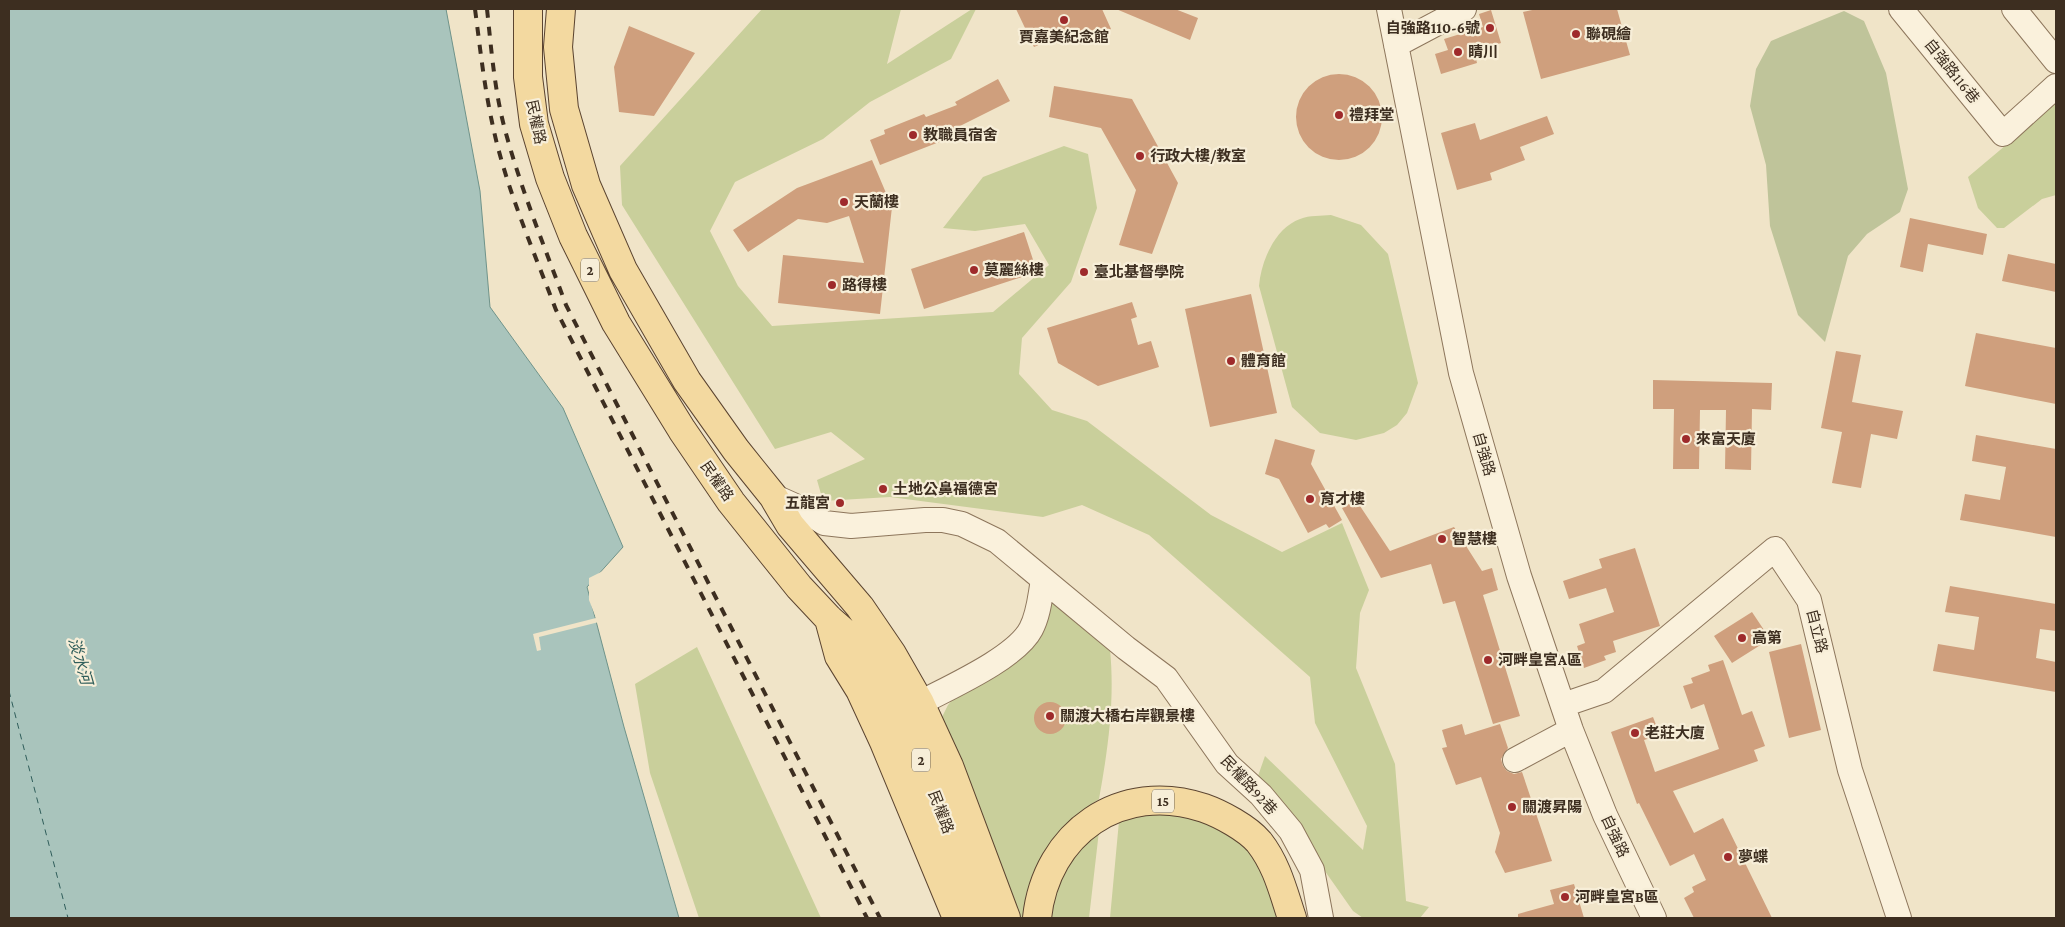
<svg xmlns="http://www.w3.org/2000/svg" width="2065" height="927" viewBox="0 0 2065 927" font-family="'Crimson Pro','Noto Sans TC',serif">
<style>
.green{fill:#c9cf9b}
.cemetery{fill:#bfc49a}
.water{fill:#a9c4bc;stroke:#6f938a}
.pier{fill:#f0e4c8}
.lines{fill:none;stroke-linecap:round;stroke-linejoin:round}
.ferry{stroke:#2f5d5a;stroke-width:1;stroke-dasharray:6 5;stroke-linecap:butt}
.building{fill:#cf9f7d}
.minor-casing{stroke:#8d765c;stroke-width:26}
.major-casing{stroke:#5b4430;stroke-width:30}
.minor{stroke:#faf1dc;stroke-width:24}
.major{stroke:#f3d9a0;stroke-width:28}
.rail{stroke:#3d2e20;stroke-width:4;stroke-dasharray:9 9;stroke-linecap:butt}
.poi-dot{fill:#9e2a2b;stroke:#f7eed8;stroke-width:2}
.labels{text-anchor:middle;stroke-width:4.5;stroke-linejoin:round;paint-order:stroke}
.shield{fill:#f7eed8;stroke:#756857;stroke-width:1}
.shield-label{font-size:14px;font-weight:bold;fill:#3d2e20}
.poi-label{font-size:15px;font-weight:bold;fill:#3d2e20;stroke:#f7eed8;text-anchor:start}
.street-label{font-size:15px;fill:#3d2e20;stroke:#f7eed8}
.water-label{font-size:16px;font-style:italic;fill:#2f5d5a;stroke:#f7eed8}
</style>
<rect width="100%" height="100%" fill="#f0e4c8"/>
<!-- green -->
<path class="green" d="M762,9H901L887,64L972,9H976L951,59L870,102L823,139L735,182L710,231L738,286L772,326L993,312L1049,265L1025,224L975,231L943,228L983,177L1064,146L1088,154L1097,208L1071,282L1022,338L1019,374L1052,410L1087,421L1211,515L1282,552L1342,523L1369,590L1360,613L1356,668L1395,764L1406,901L1429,907L1420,918H1363L1353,911L1258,776L1265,756L1363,850L1367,826L1315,723L1310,677L1149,535L1082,505L1043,517L890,497L823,501L817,480L865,459L831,432L775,449L622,205L620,166Z
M2056,103V195L2042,199L2004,228H1997L1978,208L1968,177Z
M1331,215L1361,225L1388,254L1418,383L1407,413L1397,425L1384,433L1356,440L1320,433L1292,407L1259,286C1261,261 1275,228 1300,219C1310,215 1321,216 1331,215Z
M1058,601L1110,649C1115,701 1108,749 1099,799C1049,835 1033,857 1025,918H1015L941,719L948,705L960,691L1045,618L1052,604Z
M697,647L821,918H699L650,773L635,684Z
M1161,813C1198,818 1240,831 1263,864C1273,879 1278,901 1285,918H1110L1119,821L1135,816Z
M1099,831L1089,918H1048L1050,895L1079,847Z"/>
<!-- cemetery -->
<path class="cemetery" d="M1844,11L1864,21L1886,73L1908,189L1900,212L1867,234L1848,256L1825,342L1798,315L1770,226L1766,165L1750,106L1756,69L1771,41Z"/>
<!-- water -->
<path class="water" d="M9,9H446L480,191L490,307L563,408L623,547L587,587L624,727L679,918H9Z"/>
<!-- pier -->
<path class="pier" d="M607,569L590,587L599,622L539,637L541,650L537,651L533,634L596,618L589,600V578Z"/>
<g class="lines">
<!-- ferry -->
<path class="ferry" d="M9,691L68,918"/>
</g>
<!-- building -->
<path class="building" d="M1016,9H1102L1111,29L1080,45L1075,35L1055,44L1052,39L1034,47Z
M1116,9H1175L1198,18L1190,40Z
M1537,9H1617L1630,55L1541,79L1523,12Z
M1491,10L1501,43L1474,51L1477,63L1441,74L1435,54L1448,50L1444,39L1483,27L1479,14Z
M629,26L695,53L654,116L619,112L614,67Z
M1296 117a43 43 0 1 1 86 0a43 43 0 1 1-86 0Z
M998,79L1010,101L940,136L942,141L880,165L870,140L885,134L884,130L924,114L926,117L957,105L955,102Z
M1054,86L1132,99L1178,183L1152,254L1119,245L1136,190L1101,128L1049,117Z
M1547,116L1554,134L1520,147L1525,160L1490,173L1492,180L1457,190L1441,133L1475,123L1480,140Z
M872,160L892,207L880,314L778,303L783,255L864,263L849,216L827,223L798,219L748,252L733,230L797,188Z
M1910,218L1987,234L1983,255L1928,244L1923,272L1900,267Z
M1024,232L1037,272L924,309L911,269Z
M2008,254L2056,264V292L2002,281Z
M1251,294L1277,413L1210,427L1185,309Z
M1132,302L1137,317L1131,319L1138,345L1151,341L1159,367L1098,386L1058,363L1047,328Z
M1976,333L2056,348V404L1965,386Z
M1836,351L1861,355L1852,402L1903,411L1897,439L1871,434L1861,488L1832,483L1842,432L1821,428Z
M1653,380L1772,383L1771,410L1752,409L1751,470L1725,469L1726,410H1700L1699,469H1673L1674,409H1653Z
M1976,435L2056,449V537L1960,520L1965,494L2000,500L2006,467L1972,461Z
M1275,439L1315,450L1311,464L1342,520L1329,528L1326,524L1308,533L1279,479L1265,474Z
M1356,500L1390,551L1454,527L1482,571L1492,568L1498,590L1483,595L1520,716L1493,724L1455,601L1443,604L1431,564L1381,578L1342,508Z
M1635,548L1660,626L1613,641L1616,652L1604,656L1606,660L1584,668L1577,646L1585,643L1579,624L1614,612L1606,588L1569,599L1563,581L1602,568L1599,559Z
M1950,586L2056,604V631L2040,629L2036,658L2056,662V692L1933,671L1938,644L1974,650L1979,617L1945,612Z
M1752,612L1770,639L1732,663L1714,636Z
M1801,644L1821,730L1789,738L1769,652Z
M1723,660L1742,715L1752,711L1765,746L1754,750L1758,761L1673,791L1694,833L1723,818L1772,918H1694L1684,898L1694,892L1692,887L1706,880L1694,854L1670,866L1639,803L1637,804L1611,732L1653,717L1660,735L1644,740L1655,772L1719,749L1704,704L1691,709L1683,686L1693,683L1691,678L1710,671L1708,665Z
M1034 718a16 16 0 1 1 32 0a16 16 0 1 1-32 0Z
M1462,724L1465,735L1500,724L1508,748L1501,759L1503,766L1507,771L1514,774L1522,772L1552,861L1505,873L1495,852L1500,833L1481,777L1456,785L1442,748L1447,747L1442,730Z
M1574,884L1584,918H1518V914L1554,904L1550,890Z"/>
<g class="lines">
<!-- minor casing -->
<g class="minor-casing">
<path id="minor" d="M1389,9L1461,373L1519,576L1571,730L1605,815L1654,918
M1901,9L2003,134L2056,86
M2014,9L2056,61
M1396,45L1464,9
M773,496L802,509L824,523L851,526L925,520H943L962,524L997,541L1126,648L1166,678L1227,764L1261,795L1291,831L1312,870L1321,918
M920,703C950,687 1016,658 1031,629C1039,614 1040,596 1043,580
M1563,705L1604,691L1775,549L1809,600L1850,770L1899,918
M1515,760L1571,730"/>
</g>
<!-- major casing -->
<g class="major-casing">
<path id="major" d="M528,9V77L534,124L550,178L573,236L616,323L682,430L731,502L799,587L829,619L860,646L882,682L923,764L983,918
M561,9L558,47L564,109L586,185L623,270L687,381L736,450L773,496L790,525L860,607L892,654L920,703L949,766L1006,918
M829,619L839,656L860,690L884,742L957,918
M1037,918C1046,833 1121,780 1204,808C1221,814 1247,828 1259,842C1277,865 1283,891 1292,918"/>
</g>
<!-- minor -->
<use href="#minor" class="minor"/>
<!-- major -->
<use href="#major" class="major"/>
<!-- rail -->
<path class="rail" d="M475,9C480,47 484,85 492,122C505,186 533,249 556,310L867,918
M487,9C491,46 494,85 503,122C519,185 544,245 566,305L880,918"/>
</g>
<!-- markers -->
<g class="poi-dot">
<circle cx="1064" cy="20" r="5"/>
<circle cx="1490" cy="28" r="5"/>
<circle cx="1576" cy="34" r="5"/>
<circle cx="1458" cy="52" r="5"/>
<circle cx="1339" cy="115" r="5"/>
<circle cx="913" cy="135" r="5"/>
<circle cx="1140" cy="156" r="5"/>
<circle cx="844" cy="202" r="5"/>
<circle cx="974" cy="270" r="5"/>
<circle cx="1084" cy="272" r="5"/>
<circle cx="832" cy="285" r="5"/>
<circle cx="1231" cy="361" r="5"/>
<circle cx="1686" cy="439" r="5"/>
<circle cx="883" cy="489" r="5"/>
<circle cx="1310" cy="499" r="5"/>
<circle cx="840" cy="503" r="5"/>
<circle cx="1442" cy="539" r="5"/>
<circle cx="1742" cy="638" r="5"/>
<circle cx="1488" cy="660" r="5"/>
<circle cx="1050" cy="716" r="5"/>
<circle cx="1635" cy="733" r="5"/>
<circle cx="1512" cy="807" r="5"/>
<circle cx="1728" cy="857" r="5"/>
<circle cx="1565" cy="897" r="5"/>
</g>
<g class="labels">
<!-- shield labels -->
<g class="shield">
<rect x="581" y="258.5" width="18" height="23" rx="4"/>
<rect x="912" y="748.5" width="18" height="23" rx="4"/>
<rect x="1152" y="789.5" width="22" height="23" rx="4"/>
</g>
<g class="shield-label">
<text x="590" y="275">2</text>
<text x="921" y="765">2</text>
<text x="1163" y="806">15</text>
</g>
<!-- poi labels -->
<g class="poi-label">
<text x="1480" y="33" text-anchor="end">自強路110-6號</text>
<text x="1586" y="39">聯硯繪</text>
<text x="1064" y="42" text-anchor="middle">賈嘉美紀念館</text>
<text x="1468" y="57">睛川</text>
<text x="1349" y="120">禮拜堂</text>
<text x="923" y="140">教職員宿舍</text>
<text x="1150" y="161">行政大樓/教室</text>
<text x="854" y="207">天蘭樓</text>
<text x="984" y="275">莫麗絲樓</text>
<text x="1094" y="277">臺北基督學院</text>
<text x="842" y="290">路得樓</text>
<text x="1241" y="366">體育館</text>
<text x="1696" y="444">來富天廈</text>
<text x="893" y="494">土地公鼻福德宮</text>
<text x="1320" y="504">育才樓</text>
<text x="830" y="508" text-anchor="end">五龍宮</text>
<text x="1452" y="544">智慧樓</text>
<text x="1752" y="643">高第</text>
<text x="1498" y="665">河畔皇宮A區</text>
<text x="1060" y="721">關渡大橋右岸觀景樓</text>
<text x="1645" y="738">老莊大廈</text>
<text x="1522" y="812">關渡昇陽</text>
<text x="1738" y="862">夢蝶</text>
<text x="1575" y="902">河畔皇宮B區</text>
</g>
<!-- street labels -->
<g class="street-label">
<text transform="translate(1952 71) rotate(51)" y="5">自強路116巷</text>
<text transform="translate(536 122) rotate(78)" y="5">民權路</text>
<text transform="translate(1484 454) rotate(74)" y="5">自強路</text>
<text transform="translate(717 481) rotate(55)" y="5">民權路</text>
<text transform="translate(1817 631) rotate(76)" y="5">自立路</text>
<text transform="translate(1249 785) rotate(47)" y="5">民權路92巷</text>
<text transform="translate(941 812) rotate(69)" y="5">民權路</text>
<text transform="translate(1615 836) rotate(65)" y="5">自強路</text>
</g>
<!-- water labels -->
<g class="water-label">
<text transform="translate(81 661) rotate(74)" y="6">淡水河</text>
</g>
</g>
<!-- border -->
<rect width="2065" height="927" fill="none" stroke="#3d2e20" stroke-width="20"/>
</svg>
